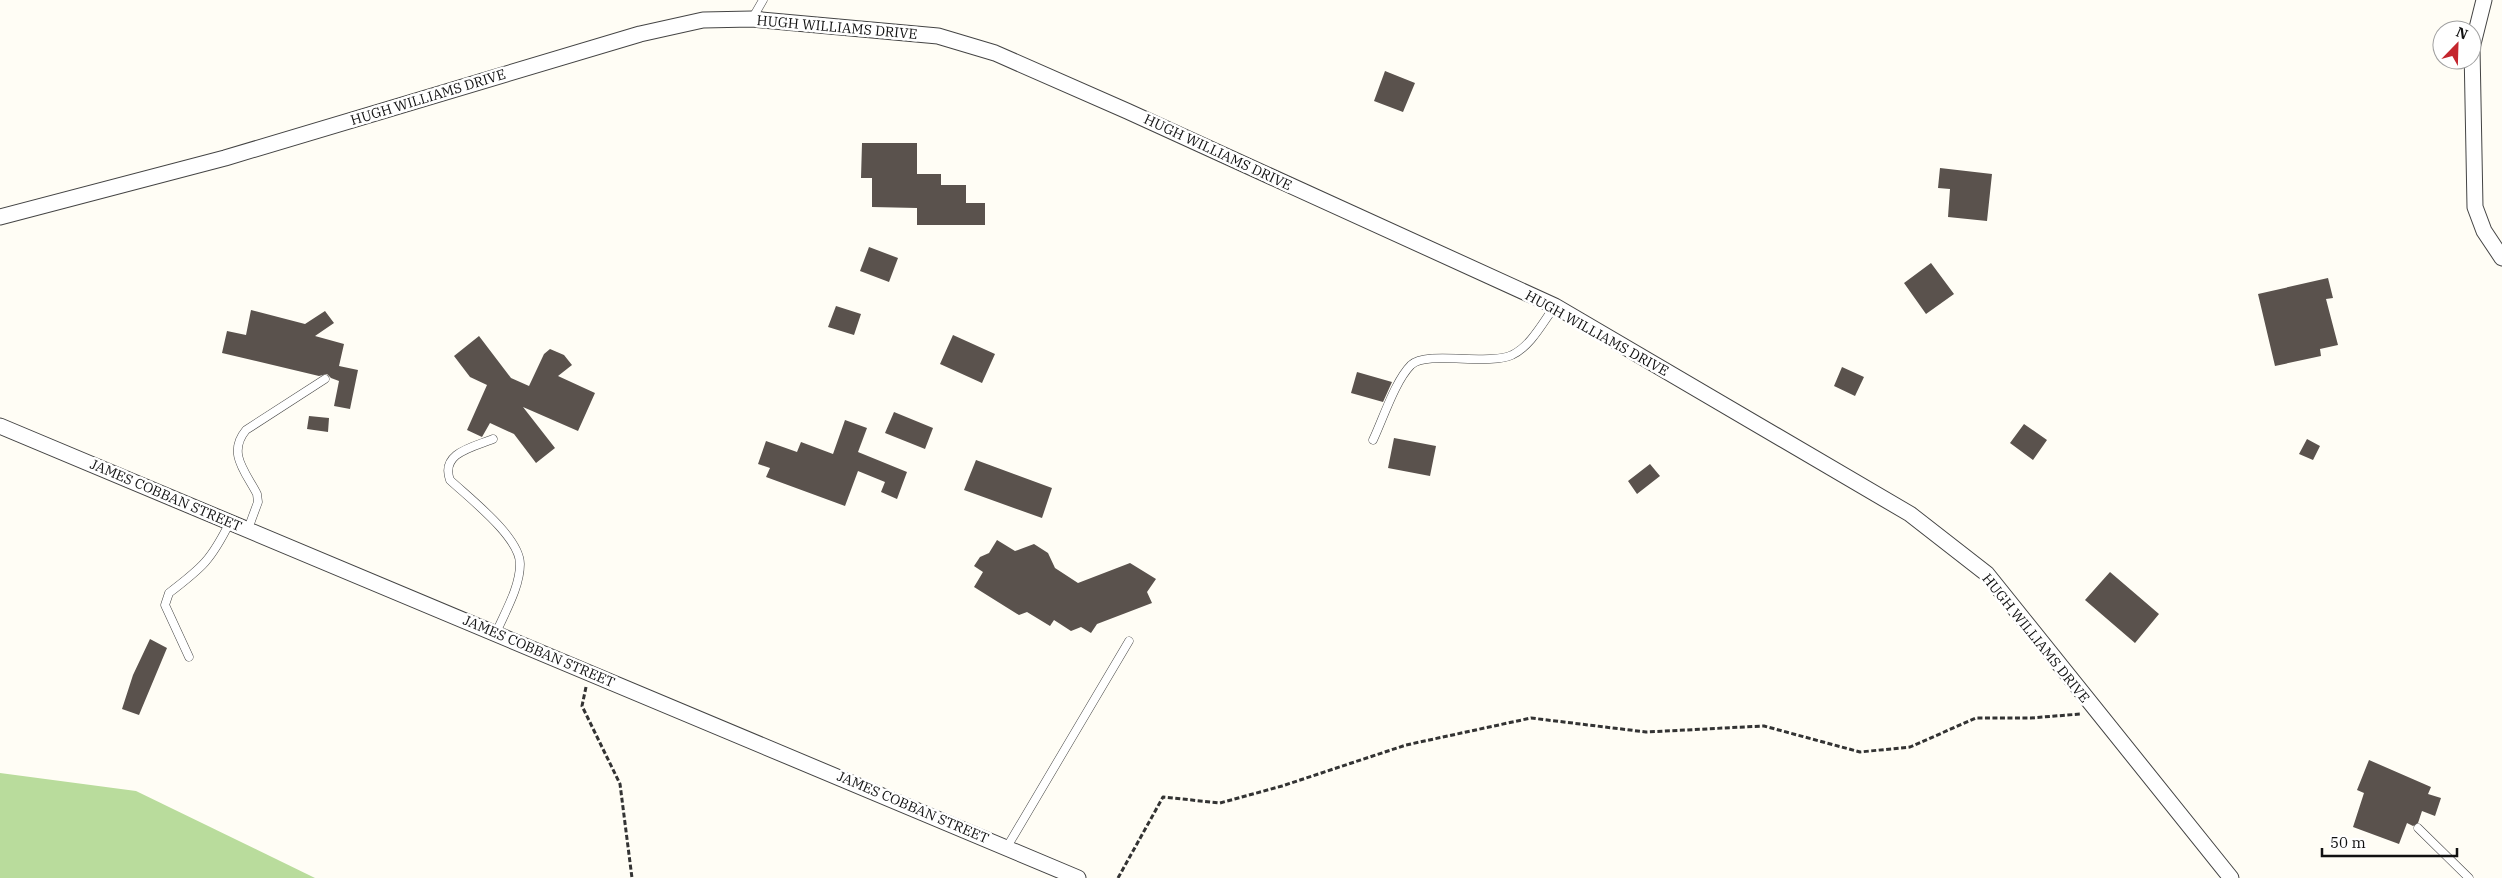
<svg xmlns="http://www.w3.org/2000/svg" width="2502" height="878" viewBox="0 0 2502 878" font-family="'IBM Plex Serif',serif">
<style>
.forest{fill:#b9dc9c}
.building{fill:#5a524d}
.lines{fill:none;stroke-linecap:round;stroke-linejoin:round}
.lane-casing{stroke:#444;stroke-width:9}
.street-casing{stroke:#444;stroke-width:17}
.path{stroke:#333;stroke-width:3;stroke-dasharray:5 2.5;stroke-linecap:butt}
.lane{stroke:#fff;stroke-width:8}
.street{stroke:#fff;stroke-width:15}
.labels{text-anchor:middle;stroke-width:5;stroke-linejoin:round;paint-order:stroke}
.street-label{font-size:14px;fill:#111;stroke:#fff}
</style>
<rect width="100%" height="100%" fill="#fffdf5"/>
<!-- forest -->
<path class="forest" d="M0,773L136,791L315,878H0Z"/>
<!-- building -->
<path class="building" d="M1385,71L1415,83L1403,112L1374,101Z
M862,143H917V174H941V185H966V203H985V225H917V208L872,207V178H861Z
M1940,168L1992,174L1987,221L1948,217L1950,189L1938,188Z
M869,247L898,258L889,282L860,271Z
M1931,263L1954,294L1926,314L1904,283Z
M2328,278L2333,298L2326,299L2338,345L2320,349L2321,356L2275,366L2258,294Z
M836,306L861,314L854,335L828,327Z
M251,310L305,324L325,311L334,323L315,336L344,344L339,366L358,370L350,409L334,406L339,381L331,378L327,374L319,376L222,353L227,331L246,335Z
M953,335L995,354L982,383L940,364Z
M479,336L511,378L529,386L544,354L550,349L564,355L572,365L558,376L595,393L578,431L523,407L555,448L536,463L514,434L490,423L482,437L467,430L487,385L470,377L454,356Z
M1842,367L1864,377L1855,396L1834,386Z
M1357,372L1392,382L1383,402L1351,393Z
M894,412L933,428L925,449L885,433Z
M309,416L329,418L328,432L307,429Z
M845,420L867,428L858,452L907,472L897,499L881,492L885,482L858,471L845,506L766,477L770,468L758,464L766,441L797,452L801,442L833,454Z
M2024,424L2047,440L2033,460L2010,443Z
M1394,438L1436,446L1430,476L1388,468Z
M2307,439L2320,446L2313,460L2299,454Z
M976,460L1052,488L1042,518L964,490Z
M1650,464L1660,476L1637,494L1628,481Z
M997,540L1015,551L1034,544L1048,553L1055,568L1078,583L1130,563L1156,579L1147,592L1152,603L1097,624L1091,633L1081,627L1071,631L1054,620L1050,626L1027,612L1019,615L974,587L983,572L974,566L980,557L989,553Z
M2110,572L2159,614L2135,643L2085,600Z
M150,639L167,648L139,715L122,709L133,675Z
M2369,760L2431,787L2428,794L2441,798L2435,816L2422,811L2418,823L2413,826L2407,823L2399,844L2353,827L2364,793L2357,790Z"/>
<g class="lines">
<!-- lane casing -->
<g class="lane-casing">
<path id="lane" d="M752,19L763,0
M493,439C473,447 440,453 450,480C469,498 520,537 520,564C520,587 505,612 496,633
M1373,440C1383,419 1395,381 1411,365C1427,350 1487,366 1512,355C1531,346 1543,322 1555,306
M248,529L258,502L257,494C245,471 227,453 246,430L325,379
M189,657L165,605L169,593C203,567 211,560 230,522
M2418,828L2469,878
M1007,847L1129,641"/>
</g>
<!-- street casing -->
<g class="street-casing">
<path id="street" d="M2484,0L2472,48L2475,207L2484,231L2502,258
M0,217L225,158L640,34L703,20L752,19L938,36L995,53L1127,111L1555,306L1910,514L1987,574L2231,878
M0,426L1078,878"/>
</g>
<!-- path -->
<path class="path" d="M586,687L582,706L620,784L632,878
M1118,878L1163,797L1220,803L1282,786L1406,745L1531,718L1646,732L1764,726L1860,752L1910,747L1976,718H2031L2080,714"/>
<!-- lane -->
<use href="#lane" class="lane"/>
<!-- street -->
<use href="#street" class="street"/>
</g>
<g class="labels">
<!-- street labels -->
<g class="street-label">
<text transform="translate(837 27) rotate(5)" y="5">HUGH WILLIAMS DRIVE</text>
<text transform="translate(428 97) rotate(-17)" y="5">HUGH WILLIAMS DRIVE</text>
<text transform="translate(1218 152) rotate(25)" y="5">HUGH WILLIAMS DRIVE</text>
<text transform="translate(1597 333) rotate(29)" y="5">HUGH WILLIAMS DRIVE</text>
<text transform="translate(166 495) rotate(23)" y="5">JAMES COBBAN STREET</text>
<text transform="translate(2036 638) rotate(51)" y="5">HUGH WILLIAMS DRIVE</text>
<text transform="translate(539 651) rotate(23)" y="5">JAMES COBBAN STREET</text>
<text transform="translate(913 807) rotate(23)" y="5">JAMES COBBAN STREET</text>
</g>
</g>
<!-- north arrow -->
<g transform="translate(2457 45) rotate(23)"><circle r="24" fill="#ffffff" stroke="#a0a0a0"/>
<path d="M0-4L9 19L0 12L-9 19Z" fill="#c4262e"/>
<text y="-8" font-size="14" font-weight="bold" text-anchor="middle" fill="#111111">N</text>
</g>
<!-- scale -->
<path d="M2322 848v8h135v-8" fill="none" stroke="#111111" stroke-width="2.5"/>
<text x="2330" y="848" font-size="15" fill="#111111" stroke="#ffffff" stroke-width="4" paint-order="stroke">50 m</text>
</svg>
